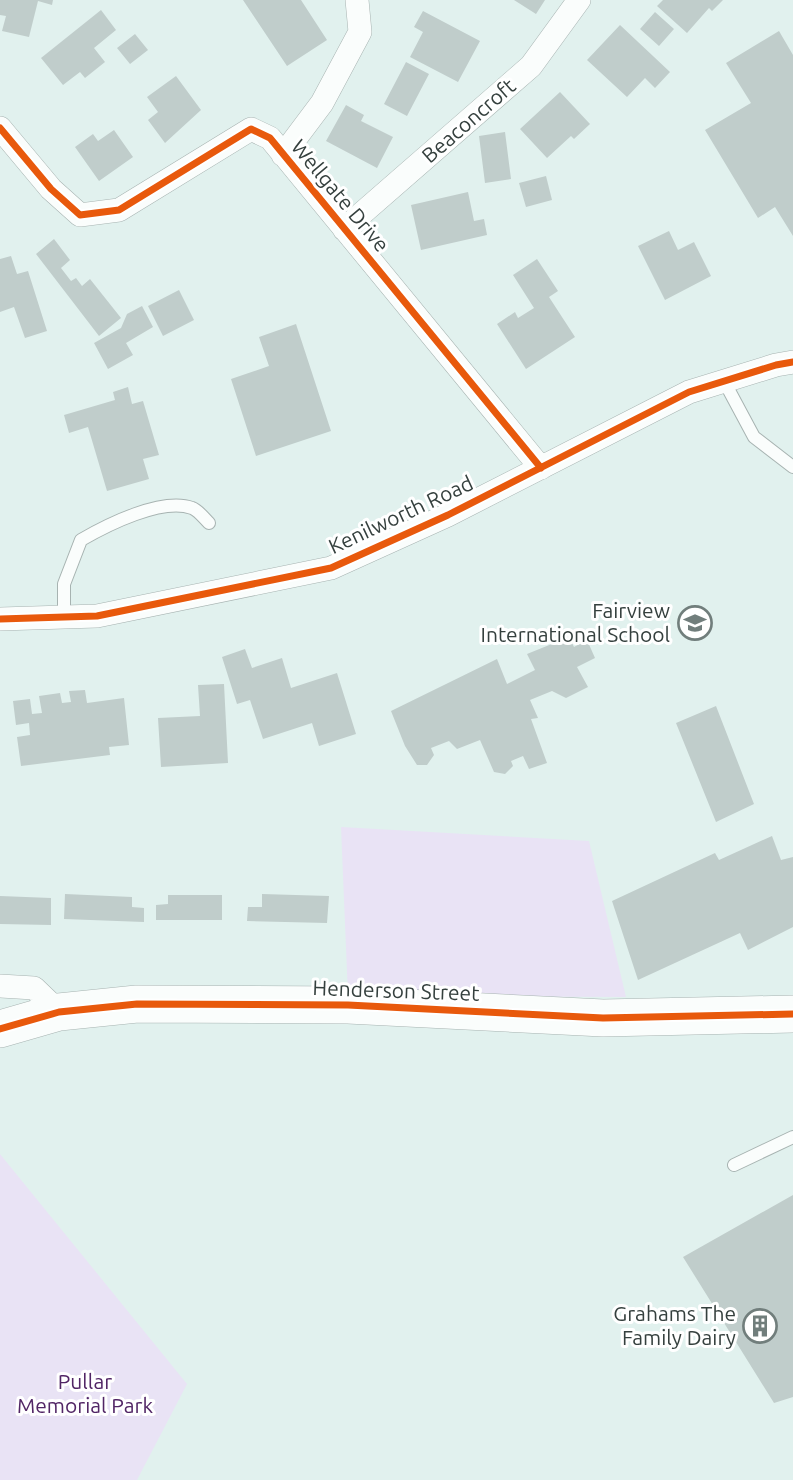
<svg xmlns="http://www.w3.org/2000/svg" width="793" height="1480" viewBox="0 0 793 1480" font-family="Ubuntu,sans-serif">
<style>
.green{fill:#e9e3f5}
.building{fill:#c0cdcb}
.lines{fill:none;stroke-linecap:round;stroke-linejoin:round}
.service-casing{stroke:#a7b3b1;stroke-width:14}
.minor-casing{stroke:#a7b3b1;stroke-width:24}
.primary-casing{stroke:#a7b3b1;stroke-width:38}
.service{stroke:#fafdfc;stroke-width:12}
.minor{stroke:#fafdfc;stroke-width:23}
.primary{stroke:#fafdfc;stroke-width:37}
.cycleway-casing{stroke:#fff;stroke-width:11}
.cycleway{stroke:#e8590c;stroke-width:7}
.labels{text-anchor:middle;stroke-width:6;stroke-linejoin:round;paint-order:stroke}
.street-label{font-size:21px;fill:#35403e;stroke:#fff}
.poi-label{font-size:21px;fill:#35403e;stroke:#fff;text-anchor:end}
.park-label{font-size:21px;fill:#512565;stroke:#fff}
</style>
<rect width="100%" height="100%" fill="#e1f1ee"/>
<!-- green -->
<path class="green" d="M341,827L589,841L626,997L348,996Z
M0,1154L187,1384L137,1480H0Z"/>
<!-- building -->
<path class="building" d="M0,0H53L52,5L38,1L29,37L2,31L6,16L0,15Z
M243,0H301L327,40L287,66Z
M514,0H545L536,14Z
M663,0H723L712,11L709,8L687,33L657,6Z
M101,10L116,30L94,48L105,62L85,78L80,72L63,85L41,58Z
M423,11L480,41L458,82L410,57L423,32L414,27Z
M655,12L674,29L659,46L640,29Z
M620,25L670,72L655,88L645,78L627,97L587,60Z
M779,31L793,55V236L775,207L758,218L705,130L751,103L726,63Z
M135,34L148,50L130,64L117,48Z
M406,62L429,74L407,116L384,104Z
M176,76L201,110L165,143L148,120L158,112L147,97Z
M560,92L590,124L574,139L571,136L547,158L520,129Z
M346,105L364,115L361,121L393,137L377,168L326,141Z
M114,130L133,157L99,181L75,147L93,134L98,141Z
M505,132L511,179L485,183L479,136Z
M546,176L552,200L526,207L519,183Z
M468,192L474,221L484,219L487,235L421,250L411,205Z
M669,231L678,250L694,242L711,276L665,300L638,246Z
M54,239L70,260L61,268L71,281L76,278L82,286L90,279L121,318L99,336L36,254Z
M11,256L17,274L28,271L47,331L25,338L14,307L0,312V259Z
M537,259L558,291L549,297L575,337L526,369L497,324L515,312L518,318L534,308L513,275Z
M179,290L194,320L163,336L148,306Z
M142,306L153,327L126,343L133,355L108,369L94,343L121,328L127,314Z
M296,324L331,431L256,456L231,379L269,366L259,337Z
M128,387L132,404L143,401L159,455L143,459L149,479L107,491L88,427L69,433L64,415L115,400L113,392Z
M569,637L574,647L587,640L595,658L577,667L588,687L566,698L552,691L530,700L538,718L531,719L547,763L529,769L523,756L511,761L513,766L505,774L494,772L480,740L457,749L449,741L431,748L434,755L427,765H417L405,746L391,711L497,659L507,684L535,670L527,654Z
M245,649L252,668L282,658L291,688L337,673L356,734L319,746L312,723L263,739L250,700L237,704L222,657Z
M224,684L228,763L161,767L158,718L200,716L198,685Z
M85,690L87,703L124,698L129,745L109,747L110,755L21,766L17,737L30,735L29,723L16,725L13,701L30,699L32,714L42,713L39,696L60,693L62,703L71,702L69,691Z
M716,706L754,804L716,822L676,723Z
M772,836L781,860L793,857V927L748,950L740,933L638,980L612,901L715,853L719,860Z
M65,894L132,897V907L144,908V922L64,919Z
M262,894L329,896L327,923L247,921L248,907H262Z
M168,895H222V920H156V905L168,904Z
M0,896L51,898V925L0,924Z
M793,1195V1397L774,1403L683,1257Z"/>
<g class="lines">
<!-- service casing -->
<g class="service-casing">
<path id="service" d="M724,381L754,437L793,467
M64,617V584L81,540C107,525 162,497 192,508C198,510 204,518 209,523
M734,1165L793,1137"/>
</g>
<!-- minor casing -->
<g class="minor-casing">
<path id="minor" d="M0,128L51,189L80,215L119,210L251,129L270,138L541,468
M283,155L322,103L360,32L357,0
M344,229L531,66L579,0
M0,619L97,616L331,568L448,515L689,392L776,365L793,362
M0,986L34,988L59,1012"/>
</g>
<!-- primary casing -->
<g class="primary-casing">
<path id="primary" d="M0,1029L59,1012L137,1004L348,1005L603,1018L793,1014"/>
</g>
<!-- service -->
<use href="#service" class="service"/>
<!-- minor -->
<use href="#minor" class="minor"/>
<!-- primary -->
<use href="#primary" class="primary"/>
<!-- cycleway casing -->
<g class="cycleway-casing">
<path id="cycleway" d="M0,128L51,189L80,215L119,210L251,129L270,138L541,468
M0,619L97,616L331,568L448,515L689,392L776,365L793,362
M0,1029L59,1012L137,1004L348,1005L603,1018L793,1014"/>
</g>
<!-- cycleway -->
<use href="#cycleway" class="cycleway"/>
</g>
<!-- icons -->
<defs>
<g id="school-ring" transform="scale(1.75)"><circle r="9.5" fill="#fff" stroke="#717e7c" stroke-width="1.5"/><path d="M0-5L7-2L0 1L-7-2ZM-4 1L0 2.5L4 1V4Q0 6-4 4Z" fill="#717e7c"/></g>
<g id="building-ring" transform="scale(1.75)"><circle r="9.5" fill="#fff" stroke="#717e7c" stroke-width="1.5"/><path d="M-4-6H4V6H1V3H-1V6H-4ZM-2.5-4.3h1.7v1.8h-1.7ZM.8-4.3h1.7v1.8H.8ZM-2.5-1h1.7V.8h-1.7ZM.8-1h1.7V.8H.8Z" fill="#717e7c"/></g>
</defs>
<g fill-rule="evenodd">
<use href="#school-ring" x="695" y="623"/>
<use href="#building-ring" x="760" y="1326"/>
</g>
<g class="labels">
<!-- street labels -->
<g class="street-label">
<text transform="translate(469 121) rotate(-41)" y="7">Beaconcroft</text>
<text transform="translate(340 196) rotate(50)" y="7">Wellgate Drive</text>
<text transform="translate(401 515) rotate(-25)" y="7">Kenilworth Road</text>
<text transform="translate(396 991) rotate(2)" y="7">Henderson Street</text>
</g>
<!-- poi labels -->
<g class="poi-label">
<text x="670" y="618">Fairview<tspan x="670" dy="24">International School</tspan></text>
<text x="736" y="1321">Grahams The<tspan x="736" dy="24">Family Dairy</tspan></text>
</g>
<!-- park labels -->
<g class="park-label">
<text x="85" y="1389">Pullar<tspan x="85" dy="24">Memorial Park</tspan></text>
</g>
</g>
</svg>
